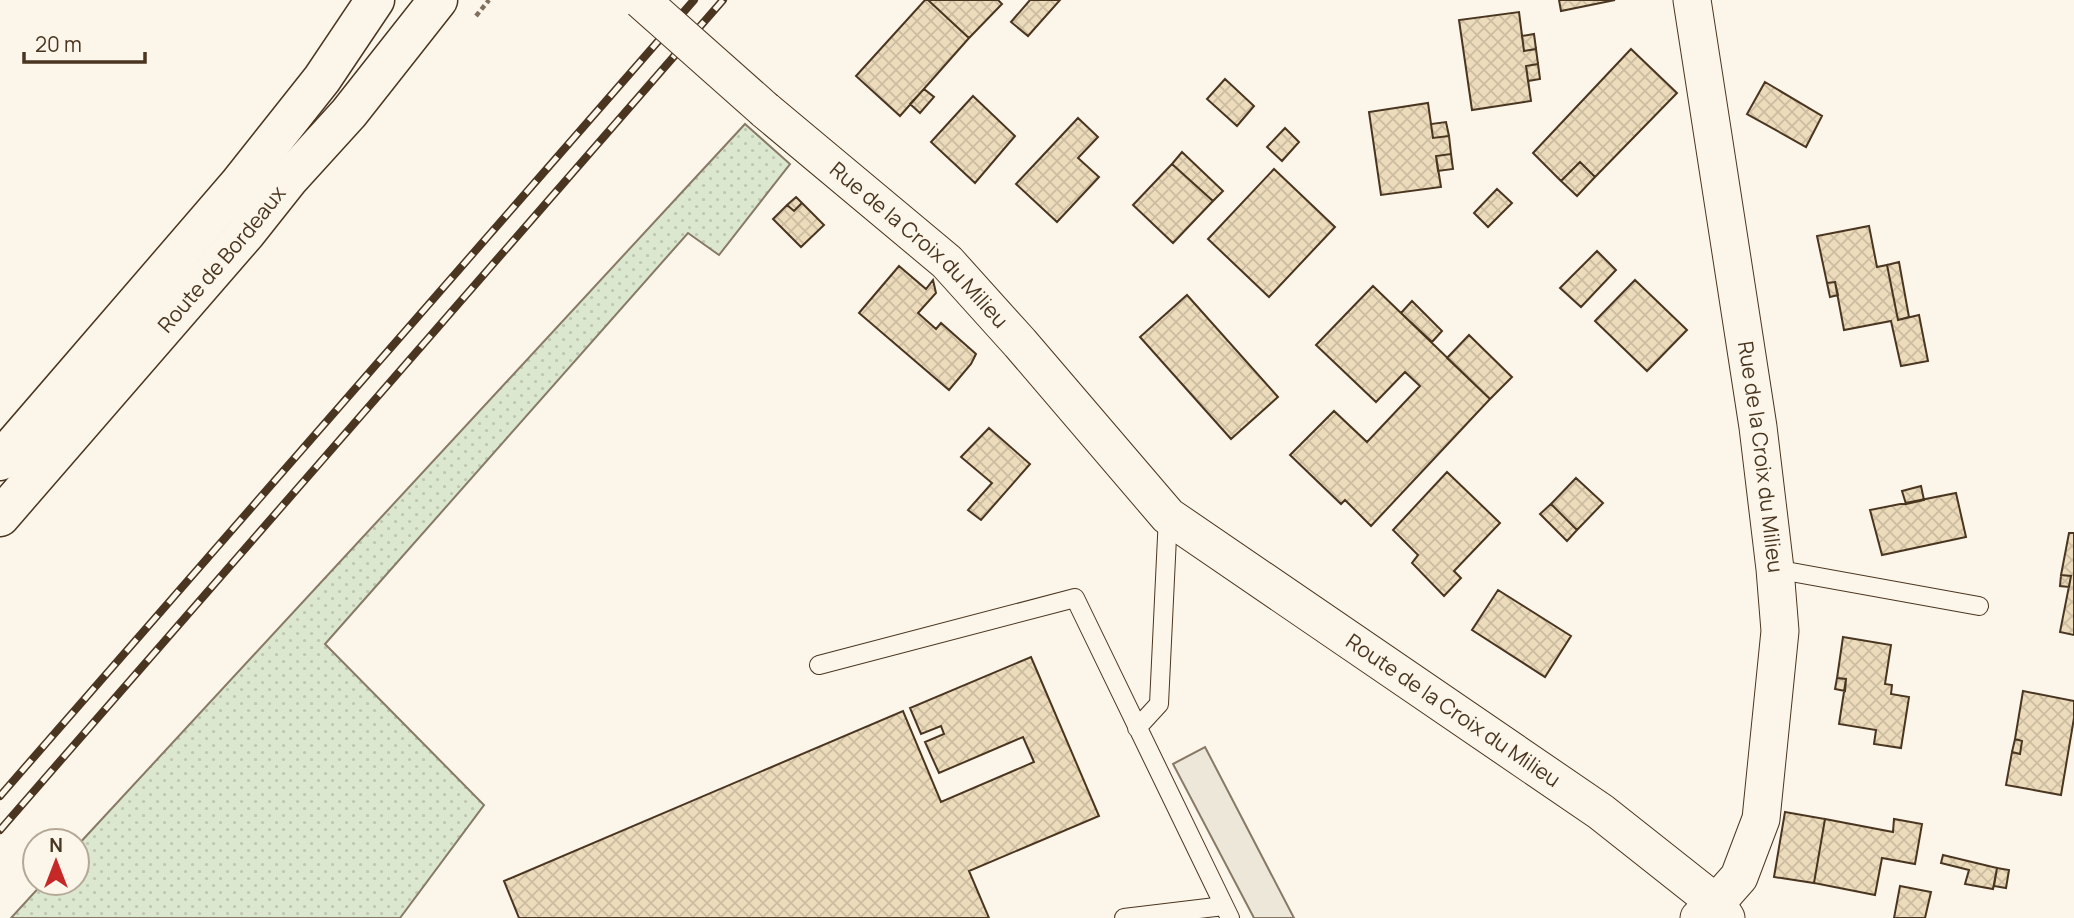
<svg xmlns="http://www.w3.org/2000/svg" width="2074" height="918" viewBox="0 0 2074 918" font-family="Manrope,sans-serif">
<style>
.grass{fill:url(#grass-dots);stroke:#887966;stroke-width:2}
.parking{fill:#ede7d9;stroke:#887966;stroke-width:2}
.building{fill:url(#building-cross-hatch);stroke:#4a3520;stroke-width:2}
.lines{fill:none;stroke-linecap:round;stroke-linejoin:round}
.service-casing{stroke:#4a3520;stroke-width:20}
.minor-casing{stroke:#4a3520;stroke-width:39}
.secondary-casing{stroke:#4a3520;stroke-width:41}
.path{stroke:#7f6f5c;stroke-width:4.5;stroke-dasharray:5 3.5;stroke-linecap:butt}
.service{stroke:#fbf6e9;stroke-width:18}
.minor{stroke:#fbf6e9;stroke-width:37}
.secondary{stroke:#fbf6e9;stroke-width:38}
.rail-casing{stroke:#4a3520;stroke-width:8}
.rail{stroke:#fbf6e9;stroke-width:5;stroke-dasharray:16;stroke-linecap:butt}
.minor-bridge-casing{stroke:#4a3520;stroke-width:39;stroke-linecap:butt}
.minor-bridge{stroke:#fbf6e9;stroke-width:37}
.labels{text-anchor:middle;stroke-width:5;stroke-linejoin:round;paint-order:stroke}
.street-label{font-size:21px;fill:#4a3520;stroke:#fbf6e9}
</style>
<defs>
<pattern id="grass-dots" width="8" height="8" patternUnits="userSpaceOnUse" patternTransform="scale(1.75)"><rect width="8" height="8" fill="#dce7d0"/><path d="M2 2h.1M6 6h.1" fill="none" stroke="#bec7b2" stroke-width="1.8" stroke-linecap="round"/></pattern>
<pattern id="building-cross-hatch" width="8" height="8" patternUnits="userSpaceOnUse" patternTransform="scale(1.75)"><rect width="8" height="8" fill="#ecdcbc"/><path d="M0 0l8 8M0 8l8-8" fill="none" stroke="#ccbda1"/></pattern>
</defs>
<rect width="100%" height="100%" fill="#fbf6e9"/>
<!-- grass -->
<path class="grass" d="M745,124L790,164L719,255L688,233L325,644L484,805L400,918H11L43,883H77V846Z"/>
<!-- parking -->
<path class="parking" d="M1205,747L1294,918H1254L1173,764Z"/>
<!-- building -->
<path class="building" d="M925,0H928L969,38L900,116L856,76Z
M928,0H998L1002,4L969,38Z
M1030,0H1060L1028,36L1011,22Z
M1559,0H1615L1561,11Z
M1519,12L1524,51L1536,49L1538,64L1526,66L1531,101L1472,110L1459,20Z
M1534,34L1536,49L1524,51L1522,36Z
M1631,49L1677,93L1595,177L1580,162L1561,181L1533,153Z
M1538,64L1540,79L1528,81L1526,66Z
M1225,79L1254,106L1237,126L1207,99Z
M1765,82L1822,116L1806,147L1747,114Z
M924,89L934,97L920,113L910,104Z
M973,96L1015,136L975,183L931,142Z
M1428,103L1433,138L1449,136L1451,154L1436,156L1441,187L1381,195L1369,112Z
M1078,118L1098,137L1078,158L1099,177L1057,222L1016,184Z
M1446,122L1449,136L1433,138L1431,124Z
M1285,128L1299,142L1282,161L1267,147Z
M1182,152L1223,191L1213,201L1172,164Z
M1451,154L1453,169L1438,171L1436,156Z
M1580,162L1595,177L1577,196L1561,181Z
M1172,164L1213,201L1173,243L1133,205Z
M1274,169L1335,227L1269,297L1208,239Z
M1497,189L1512,203L1488,227L1474,213Z
M796,197L802,203L794,211L787,205Z
M802,203L824,225L801,247L773,219L787,205L794,211Z
M1869,226L1877,267L1887,265L1898,320L1919,315L1928,361L1901,366L1891,321L1844,330L1835,282L1827,283L1817,236Z
M1597,251L1616,270L1581,307L1560,288Z
M1899,262L1909,317L1898,320L1887,265Z
M899,266L926,289L933,280L936,293L918,313L936,329L941,323L976,354L971,364L949,390L859,313Z
M1635,280L1687,330L1647,371L1595,321Z
M1835,282L1838,295L1830,297L1827,283Z
M1373,286L1490,399L1371,526L1345,500L1341,504L1290,455L1334,411L1367,442L1420,386L1405,372L1376,402L1316,345Z
M1187,295L1278,397L1231,439L1140,337Z
M1412,301L1442,331L1432,342L1401,313Z
M1469,335L1512,377L1490,399L1447,358Z
M989,428L1030,464L981,520L968,510L992,483L961,457Z
M1447,472L1500,523L1454,571L1461,578L1444,596L1412,563L1418,555L1393,530Z
M1576,478L1603,503L1577,530L1551,504Z
M1921,486L1924,500L1906,504L1902,491Z
M1956,493L1966,537L1882,555L1870,510Z
M1551,504L1577,530L1567,541L1540,514Z
M2069,533H2074V635L2060,632L2071,576L2061,575Z
M2061,575L2071,576L2069,587L2060,586Z
M1498,590L1571,636L1545,677L1472,630Z
M1843,637L1891,645L1885,684L1892,685L1891,694L1909,697L1901,748L1874,744L1876,730L1839,724L1846,679L1837,678Z
M1031,657L1099,816L969,871L989,918H519L504,881L903,711L941,802L1034,762L1023,737L939,773L925,742L944,734L941,726L921,734L910,708Z
M1837,678L1846,679L1845,691L1835,689Z
M2023,691L2074,701V718L2061,795L2006,785L2012,752L2020,754L2022,741L2015,739Z
M2015,739L2022,741L2020,754L2012,752Z
M1785,812L1825,819L1814,883L1774,877Z
M1825,819L1893,832L1894,819L1922,824L1915,864L1882,858L1875,895L1814,883Z
M1943,855L1997,868L1993,889L1965,884L1969,870L1941,863Z
M1997,868L2009,870L2006,888L1994,886Z
M1900,886L1931,892L1925,918H1894Z"/>
<g class="lines">
<!-- service casing -->
<g class="service-casing">
<path id="service" d="M1775,569L1979,606
M819,665L1075,598L1230,918
M1137,728L1159,704L1168,516
M1124,918L1224,906"/>
</g>
<!-- minor casing -->
<g class="minor-casing">
<g id="minor">
<path id="s1" d="M1692,0L1758,427L1775,569L1780,631L1761,819L1739,877L1716,903L1699,918"/>
<path id="s2" d="M765,110L947,262L1020,343L1168,516L1601,812L1716,903L1726,918"/>
</g>
</g>
<!-- secondary casing -->
<g class="secondary-casing">
<g id="secondary">
<path d="M0,461L238,185L322,79L375,0"/>
<path id="s3" d="M0,517L247,232L289,179L349,113L438,0"/>
</g>
</g>
<!-- path -->
<path class="path" d="M476,16L489,0"/>
<!-- service -->
<use href="#service" class="service"/>
<!-- minor -->
<use href="#minor" class="minor"/>
<!-- secondary -->
<use href="#secondary" class="secondary"/>
<!-- rail casing -->
<g class="rail-casing">
<path id="rail" d="M0,796L694,0
M0,830L723,0"/>
</g>
<!-- rail -->
<use href="#rail" class="rail"/>
<!-- minor-bridge casing -->
<g class="minor-bridge-casing">
<path id="minor-bridge" d="M641,0L765,110"/>
</g>
<!-- minor-bridge -->
<use href="#minor-bridge" class="minor-bridge"/>
</g>
<g class="labels">
<!-- street labels -->
<g class="street-label">
<text dy="7" stroke="none"><textPath href="#s2" startOffset="205">Rue de la Croix du Milieu</textPath></text>
<text dy="7" stroke="none"><textPath href="#s3" startOffset="340">Route de Bordeaux</textPath></text>
<text dy="7" stroke="none"><textPath href="#s1" startOffset="462">Rue de la Croix du Milieu</textPath></text>
<text dy="7" stroke="none"><textPath href="#s2" startOffset="919">Route de la Croix du Milieu</textPath></text>
</g>
</g>
<!-- north arrow -->
<g transform="translate(56 862)"><circle r="33" fill="#fbf6e9" stroke="#b4a999" stroke-width="2"/>
<path d="M0-5L12 26L0 18L-12 26Z" fill="#c62828"/>
<text y="-10" font-size="19" font-weight="bold" text-anchor="middle" fill="#4a3520">N</text>
</g>
<!-- scale -->
<path d="M24 52v10h121v-10" fill="none" stroke="#4a3520" stroke-width="3.5"/>
<text x="35" y="52" font-size="21" fill="#4a3520" stroke="#fbf6e9" stroke-width="5" paint-order="stroke">20 m</text>
</svg>
